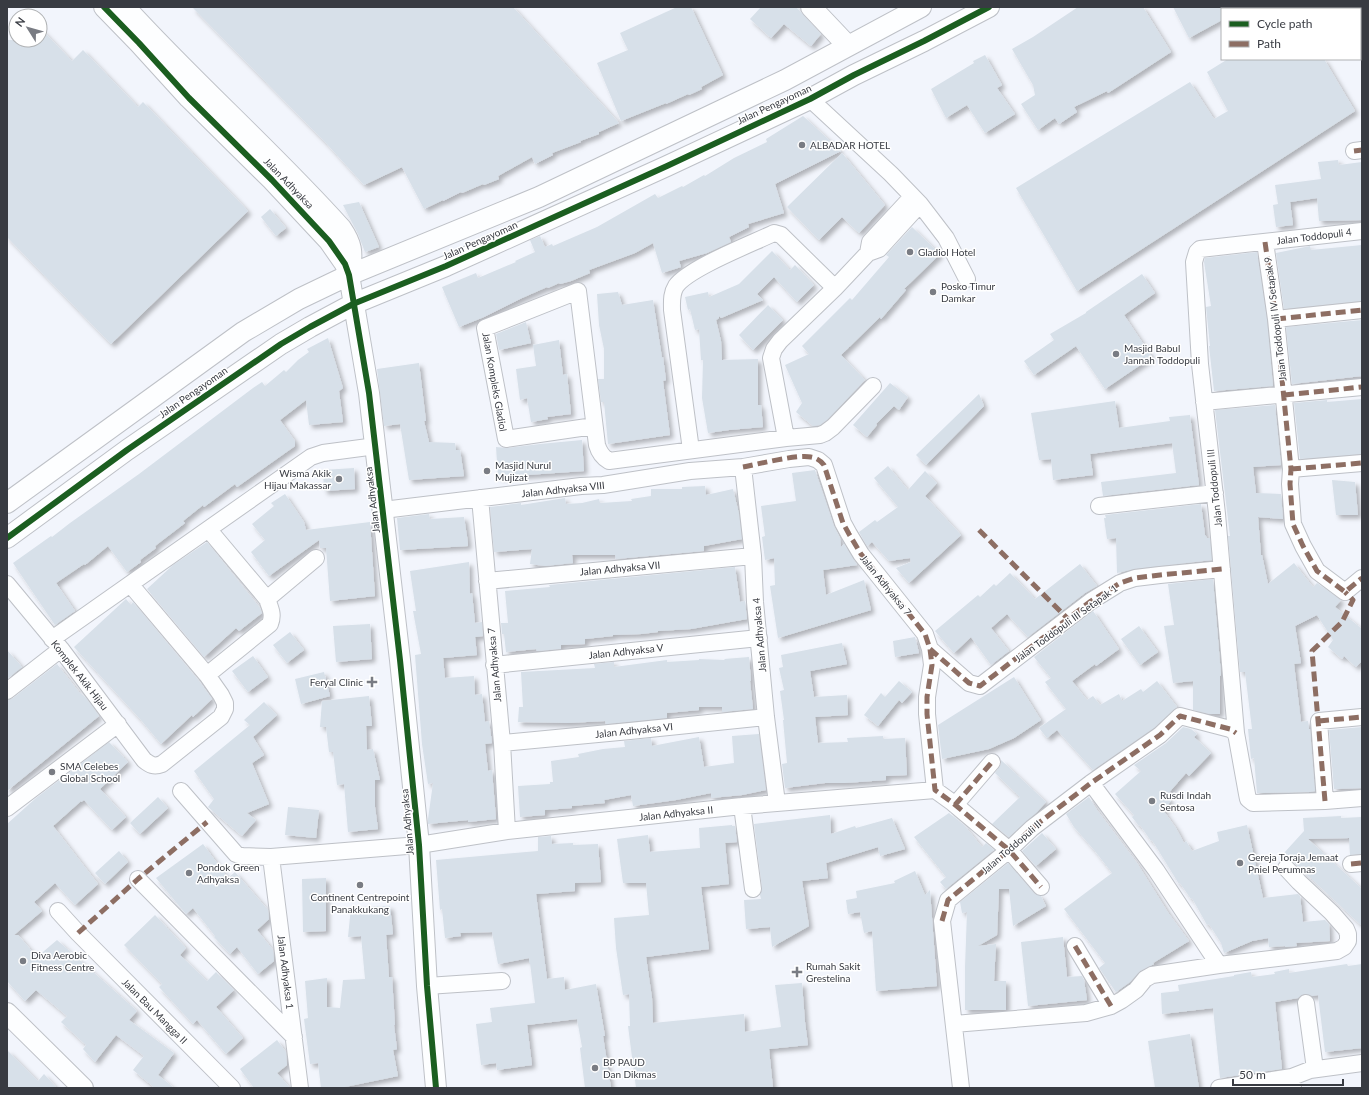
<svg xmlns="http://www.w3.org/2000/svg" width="1369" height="1095" viewBox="0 0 1369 1095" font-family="Lato,sans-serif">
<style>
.building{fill:#d7e0e9;filter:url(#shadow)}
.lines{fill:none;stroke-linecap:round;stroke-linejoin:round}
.minor-casing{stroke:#bec1c7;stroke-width:18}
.tertiary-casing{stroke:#bec1c7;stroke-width:22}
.minor{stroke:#fdfeff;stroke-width:16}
.tertiary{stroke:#fdfeff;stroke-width:20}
.quiet{stroke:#8d6e63;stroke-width:5;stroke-dasharray:10 5;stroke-linecap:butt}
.cycleway-casing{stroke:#fff;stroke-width:8}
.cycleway{stroke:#1b5e20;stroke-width:6}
.poi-dot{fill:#797c83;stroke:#fff;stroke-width:1.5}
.labels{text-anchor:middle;stroke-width:3;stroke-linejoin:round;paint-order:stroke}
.street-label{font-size:10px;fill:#383b42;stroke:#fff}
.poi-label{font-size:10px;fill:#383b42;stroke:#fff;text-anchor:start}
</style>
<defs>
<filter id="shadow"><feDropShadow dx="3.5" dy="3.5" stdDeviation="2" flood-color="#0004"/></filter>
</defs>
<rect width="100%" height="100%" fill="#f2f5fc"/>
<!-- building -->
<path class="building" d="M192,7H513L619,123L599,132V134L580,141L581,142L552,153L553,155L535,164L532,157L498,176L499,179L484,185L483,184L462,193L461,192L443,201V200L424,209L402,167L364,185L327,144Z
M677,7H691L723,75L701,87L702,89L689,95L688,94L666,104V103L621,121L597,63L628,50L620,33Z
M761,7H796L821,34L811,46L784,24L771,38L750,19Z
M1078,7H1143L1171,52L1108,93L1107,91L1074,107L1077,112L1059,124L1055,118L1038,130L1021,104L1035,95L1033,85L1012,49L1033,37Z
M1173,7H1222V20L1189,38Z
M40,28L72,61L83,50L138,107L143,102L248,211L111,344L7,237V40H40Z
M985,55L1002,85L997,88L1015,114L985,133L967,105L946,118L931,89L974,63L973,61Z
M1228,59H1324L1355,111L1077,291L1016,188L1190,82L1214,119L1228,111L1207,72Z
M803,116L841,151L775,184L784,213L748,224L749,227L729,237L731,242L707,253L679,261L681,267L662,273L653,243L635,253L589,270L590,273L571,281L560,284L559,283L548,288L547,287L522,298L484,317L459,327L442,287L476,273L478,278L516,262L515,261L535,252L530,240L540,236L545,247L552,244L553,246L597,227L655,194L658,198L682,186L683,187L704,175L705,176L734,158L767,142L766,139Z
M842,153L885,205L859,233L842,217L819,240L787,207Z
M1338,160L1339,165L1362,162V220L1319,221L1317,198L1290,202L1293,225L1276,227L1273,205L1278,204L1275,185L1321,179L1318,162Z
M359,202L379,247L365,252L358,234L343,205Z
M270,209L286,228L276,236L261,217Z
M912,227L940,254L904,289L906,290L881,319L880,317L841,355L865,380L827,420L820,425L813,426L796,412L802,403L785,365L809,354L802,346L850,298L852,300L889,257L886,255Z
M1362,245V301L1284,309L1276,253L1310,246L1311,250Z
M772,251L790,270L795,265L814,285L797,302L774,277L757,294L763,300L721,318L719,316V318L716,320L721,341L722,360L758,359V405H761L763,427L729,430L708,433L702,398L703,360H701L699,329L695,330L690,309L688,310L685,297L708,292L709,297L739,284Z
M1257,252L1267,320L1273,386L1214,391L1209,346H1210L1206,307L1211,306L1204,262L1205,258Z
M1142,274L1155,293L1124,315L1152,357L1105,389L1076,346L1034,375L1024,361L1054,340L1050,334L1086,313V312Z
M618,292L622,305L653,300L662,358L663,357L666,380L663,381L670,435L608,444L604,402H601L598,379H604V349L599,325L597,294Z
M768,305L783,320L753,350L739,335Z
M1362,320V376L1292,384L1286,327Z
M526,322L531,343L499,350L496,334Z
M328,338L343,388L339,391L343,422L309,425L306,400L280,420L295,441V446L237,487L235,484L204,507L203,505L183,521L185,523L155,546L156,548L140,560L141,562L127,572L108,546L85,565L84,564L56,583L75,611L55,625L13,563L51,536L52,537L70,523L139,474L253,388L262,382L265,386L284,370L286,372L298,360L309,352L307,349Z
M559,340L563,375L567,374L571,414L547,417L548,419L531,422L527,398L520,400L516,369L536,366L533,345Z
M419,363L426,421H424L429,442L455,443L456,450H460L464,476L409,480L400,424L384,426L377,369Z
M890,383L908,397L899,410L894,406L876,424L877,425L867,437L853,425Z
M979,394L984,406L926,465L916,455Z
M1362,399V454L1300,459L1294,403L1327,400V402Z
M1115,401L1119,428L1170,421L1169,417L1190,415L1199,485L1103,496L1101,482L1176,473L1172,443L1090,454L1093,475L1053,480L1051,459L1039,460L1031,413Z
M1275,405L1281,465L1253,467L1256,493L1281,494L1283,519L1258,517L1261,555H1262L1268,584L1294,563L1313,587L1317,583L1341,600L1335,607L1362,629V661L1356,667L1344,656L1342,659L1328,647L1333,640L1317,615L1295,626L1301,663L1294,664L1301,722L1308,721L1309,729H1310L1315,791L1310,792L1257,793L1254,758L1251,759L1248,729H1252L1245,672H1240L1228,536H1230L1215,410Z
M582,440L584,471L498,477L496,447L507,448L540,444Z
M888,466L908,490L925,471L937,483L925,496L961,535L909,583L896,568L911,562L910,558L889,561L872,542L867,546L859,532L875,520L877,522L898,507L874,478Z
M354,468L355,489L324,491L323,470Z
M815,470L834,526L840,538L841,547L844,544L857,565L823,570L826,595L864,580L871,610L778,638L770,586L775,585L774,558L765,560L762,537L765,536L761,506L796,501L792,473Z
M1332,480L1355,482L1358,515H1336Z
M705,486L706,495L733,489L739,514L742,539L704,546V551L616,559L615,555H572L573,563L545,566L530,564L532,549L494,552L490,507L521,503V505L565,498L566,504L582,503L599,499L600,503L632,501L631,499L651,496V489H682V487Z
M285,494L304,522L306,530L370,522L375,596L330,601L326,548H320L319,540L269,576L251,552L265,540L252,524L274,506L271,503Z
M1201,504L1205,535L1207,538H1210L1212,560L1134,569L1117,573L1116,538L1107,539L1104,518H1106L1105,515Z
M429,514L430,519L464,517L468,543V546L400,550L397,518Z
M207,542L260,608L262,613L239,631L236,628L204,657L147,589L173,565Z
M469,562L470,594L472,593L475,623L482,622L483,636L475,637L477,655L443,658L445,678L474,676L475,695L482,694L485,722L489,721L492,743L485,744L488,771L492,770L496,819L468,822V820L428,824V819L433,783L428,784L422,744L415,655L421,654L413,611H416L410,571Z
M1080,564L1097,586L1085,593L1028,637L1007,614L991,628L1009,651L991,665L971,637L954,653L935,631L978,595L980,597L994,584L996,586L1010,573L1035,599Z
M735,567L740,602L745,601L747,619L691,629L658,631V632L641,634L613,635V636L585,639V644L561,645V649L537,651L536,649L506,652L504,634H502L501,623H508L505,591L550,587L549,585Z
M1213,579L1221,675L1220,676V714H1210L1193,710V681L1173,683L1164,626L1174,625L1168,584Z
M126,599L131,605L133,602L199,681L212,699L193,717L192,715L161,744L141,720L74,647Z
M1093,611L1119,649L1096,666L1095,664L1072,681L1087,700L1093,696L1100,705L1119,694L1122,701L1141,689L1143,692L1157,681L1177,707L1154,728L1093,770L1057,730L1047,738L1039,728L1066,709L1045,682L1051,678L1034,657Z
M370,624L372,659L336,662L333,626Z
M1139,626L1158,652L1140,665L1121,639Z
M290,632L304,650L287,663L273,645Z
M915,637L919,653L895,657L893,641Z
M842,643L847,664L810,671L814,697L847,695L848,715L815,717L818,743L848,742L847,738L883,736V739L905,738L907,775L886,776V780L845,783H825L785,788L782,764L787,763L783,720H784L780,691L784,690L779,668L783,667L781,655Z
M7,650L22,667L7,679Z
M253,656L268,677L248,692L232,671Z
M749,657L751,681H750L753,709L722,712V707H699V710L667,713V718L606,724L605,721L568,723L518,722L519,707H523L521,672L595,668L594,664L614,662V667L667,660V662L699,660V659L725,660L724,659Z
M57,664L79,692L86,698L99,716L7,791V700L13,698Z
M324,672L330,696L301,704L295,679Z
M1014,677L1041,720L1014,738L989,749L942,759L938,725Z
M899,681L912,692L902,703L899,700L878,726L864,715L881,693L885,697Z
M369,696L372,726H366L367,750L373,749L380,780H375V807L378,829L348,832L344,784L337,785L333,752H329L326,727H320L322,701Z
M264,702L277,715L253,737L264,755L252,763L269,804L247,813L256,820L242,836L208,807L214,799L194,771L250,725L244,720Z
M1183,727L1191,729L1197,734L1194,737L1211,753L1189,776L1186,773L1166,796L1171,801L1163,810L1176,828L1184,843L1186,841L1192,851L1219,841L1217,832L1247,825L1263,898L1298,894L1300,896L1303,922L1325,920L1329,924L1330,941L1296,943L1297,946L1285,947V946L1269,947L1268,938L1252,941L1224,953L1221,943L1209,924L1207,925L1192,898L1191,899L1180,883L1179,884L1152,840L1151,841L1140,825L1139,826L1132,817L1134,815L1115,794L1141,771L1134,765L1166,743Z
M1362,727V788L1334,789L1329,730Z
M759,734L766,790L742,795L711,798V793L676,800L633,806L631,795L604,800L605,803L572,806V808L545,810V815L520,817L518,786L550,784V782H553L551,761L579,757L578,754L603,749L625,747L624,741L651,738L652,746L699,737L704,767L734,763L732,736Z
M109,742L128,762L100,789L126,817L112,830L84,800L81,802V801L53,826L98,884L75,905L55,883L34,902L42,911L14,935H18L37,957L57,940L137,1011L129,1020L174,1053L158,1075L174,1088H155L133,1070L144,1056L116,1035L95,1062L83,1049L86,1045L61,1022L67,1016L36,990L25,1001L7,981V824L36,798Z
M1001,760L1046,802L1037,812L1009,837L992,824L1020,797L995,773L1001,764Z
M158,797L168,808L140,834L130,823Z
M1089,797L1097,810L1137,863L1169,914L1189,941L1153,963L1154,964L1140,971L1130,982L1116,992L1099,968L1105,963L1064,909L1112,873L1095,851L1074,827L1066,814Z
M288,807L319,810L316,838L285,835Z
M949,813L964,825L982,847L986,843L994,850L946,889L940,882L946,877L914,837Z
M830,815L831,834L855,826L856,828L892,818L905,849L880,856L878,847L826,863L828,878L802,881L809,926L772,947L770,927L746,929L744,900L761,899L760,895L762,888L754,824Z
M1341,816V818L1362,817V854L1350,855L1349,838L1308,839L1362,889V926L1284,853L1304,831L1303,818Z
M732,825V826H735L737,842L725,843L729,884L701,887L709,949L646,957L652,998L653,1023L744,1014L745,1032L781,1027L775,985L802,983L805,1022L808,1045L769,1049L773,1088H636L628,1026H630L629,994L623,995L616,948L614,918L649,915L646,883H623L617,839L648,835L650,852L700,848L699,828Z
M1042,833L1056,849L1036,866L1022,851Z
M551,836L552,844L573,843V845L598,844L601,882L575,883V891L536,894L547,979L564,977L565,990L596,984L605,1036H603L611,1088H585L580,1048L582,1047L577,1019L527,1025L532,1065L497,1070L496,1063L481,1065L476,1024L492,1022L490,1008L535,1003L530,963H529V958L498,964L492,932L460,933L461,936L445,938L442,909L440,910L436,860L538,851V837Z
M203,844L228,878L235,872L268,910L269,919L257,930L273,950L274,961L258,974L237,947L230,954L214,937L215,936L193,908L186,914L156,878Z
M119,851L128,862L105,884L95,873Z
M1008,863L1034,893L1041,896L1046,906L1013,926L1009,889H999L997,935L978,946L996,944L994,981H1006V1010H965V967L967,912L962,913L960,902Z
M915,871L925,895L930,890L937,986L876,991L872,931L864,933L860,912L848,914L846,900L857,898L856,891L895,883L894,881Z
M326,878V931L303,932L302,879Z
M390,906L393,934L386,935L389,977H392L395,1025H394L397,1049L393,1050L398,1076L340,1088H321L318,1063L310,1064L304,1019L308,1018L305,981L327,978V1007L340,1008L343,980L365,979L361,936L348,937L351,907Z
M155,915L186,948L180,955L207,981L216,972L234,990L216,1007L243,1038L226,1054L197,1020L193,1024L159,987L162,984L124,945Z
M1063,937L1067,977L1082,976L1084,980L1087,1000L1028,1006L1021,942Z
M1347,964L1348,966L1362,964V1048L1325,1052L1318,995L1312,996L1304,994L1298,998L1275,1002L1282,1069L1220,1078L1213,1008L1162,1014L1161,993L1179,991L1178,985L1234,976V975L1251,972L1252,977L1275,974L1274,972L1289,969V973Z
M1190,1034L1199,1088H1155L1148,1041Z
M277,1040L286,1052L287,1065L277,1073L290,1088H254L240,1069Z
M7,1050L38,1081L44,1074L57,1088H7Z"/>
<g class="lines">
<!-- minor casing -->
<g class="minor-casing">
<path id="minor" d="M810,99L891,174L920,204L946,238L967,279
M1354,151L1362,150
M1362,231L1200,249L1197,252L1194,262L1200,364L1217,514L1236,733L1247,794L1248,799L1253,803L1325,801L1362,798
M1265,242L1276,319L1291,469L1290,484L1293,524L1303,546L1317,571L1345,592L1362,578
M868,253L870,242L909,200
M1276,319L1362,310
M1204,402L1362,387
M594,426L506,439L485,328L578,291L597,445C599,452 602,457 609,461L786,438L820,435L825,433L833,427L873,386
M786,438L771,358L774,349L780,341L835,288L868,253L879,249L920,204
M691,450L672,310C672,302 671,294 676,286C689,268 751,244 774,233L781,235L835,288
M743,467L753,556L755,602L766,717L777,803
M1291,469L1362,463
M480,498L502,743L507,831
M1099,506L1215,493
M383,510L581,486L603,485L690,471L743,467L789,459L809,457L818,460L824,465L843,523L849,534L861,554L925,634L930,649L932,665L927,697V714L935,790
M487,581L753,556
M7,584L61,649L144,760C150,765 154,767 162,764L221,717L225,709V703L221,695L207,675L130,584
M267,599L316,558
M52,639L311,457L323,453L376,446
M930,649L969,683L980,686L1091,601L1120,583L1135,578L1160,575L1222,569
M494,665L759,638
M207,675L270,624C274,614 270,608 267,599L209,530
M7,691L61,649
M502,743L630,731L766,717
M1091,783L1156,870L1219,965
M935,790L953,803L1009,850L1041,887
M181,791L236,854L242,856L271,857L419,845L507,831L742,806L935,790
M1325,801L1319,721L1362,717
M955,805L992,762
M742,806L753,889
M7,808L118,724
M271,857L300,1088
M1351,864L1362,863
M138,879L294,1037
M58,911L78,933L232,1088
M1075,946L1111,1006
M427,986L502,981
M1306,1003L1315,1069
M954,1024L1086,1013L1111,1006L1122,1000L1136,990L1145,979L1152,975L1219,965L1337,951L1344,947L1348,941V934L1346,929L1332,913L1299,882L1286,868
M961,1088L942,921L948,900L1009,850L1032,828L1091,783L1160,735L1180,716L1230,729L1236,733
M1219,1088L1292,1077
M1293,1088L1292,1077L1310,1070L1362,1063"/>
</g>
<!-- tertiary casing -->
<g class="tertiary-casing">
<path id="tertiary" d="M104,7L139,43L189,98L272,180L329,241L345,264L349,275L369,393L400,660L419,845L427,986L436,1088
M125,7C194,83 272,151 341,228C352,244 353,252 350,271
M811,7L848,46
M7,503L243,332L299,299L349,275L539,197L785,80L921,7
M7,538L127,450L281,344L310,327L353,304L446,266L667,166L810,99L854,75L924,41L989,7
M7,1013L83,1088"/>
</g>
<!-- minor -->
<use href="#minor" class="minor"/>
<!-- tertiary -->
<use href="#tertiary" class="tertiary"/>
<!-- quiet -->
<path class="quiet" d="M1354,151L1362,150
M1265,242L1276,319L1291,469L1290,484L1293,524L1303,546L1317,571L1345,592L1362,578
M1276,319L1362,310
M1284,395L1362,387
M743,467C759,464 797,454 811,457C817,458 821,461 824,465L843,523L849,534L861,554L925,634L930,649L932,665L927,697V714L935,790L953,803L1009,850L1041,887
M1291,469L1362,463
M979,530L1068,619
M930,649L969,683L980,686L1091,601L1120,583L1135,578L1160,575L1222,569
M1319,721L1362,717
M1325,801L1312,651L1342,622L1353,600L1345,592
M955,805L992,762
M1351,864L1362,863
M942,921L948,900L1009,850L1032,828L1091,783L1160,735L1180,716L1230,729L1236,733
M78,933L138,879L207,822
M1075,946L1111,1006"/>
<!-- cycleway casing -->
<g class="cycleway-casing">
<path id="cycleway" d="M104,7L139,43L189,98L272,180L329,241L345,264L349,275L369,393L400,660L419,845L427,986L436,1088
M7,538L127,450L281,344L310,327L353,304L446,266L667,166L810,99L854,75L924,41L989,7"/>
</g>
<!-- cycleway -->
<use href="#cycleway" class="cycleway"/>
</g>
<!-- markers -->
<g class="poi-dot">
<circle cx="802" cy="145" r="4"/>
<circle cx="910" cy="252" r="4"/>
<circle cx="933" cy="292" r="4"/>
<circle cx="1116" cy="354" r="4"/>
<circle cx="487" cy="471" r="4"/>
<circle cx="339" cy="479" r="4"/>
<path d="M370 676h4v4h4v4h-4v4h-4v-4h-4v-4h4z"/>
<circle cx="52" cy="772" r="4"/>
<circle cx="1152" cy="801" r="4"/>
<circle cx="1240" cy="863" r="4"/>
<circle cx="189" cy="873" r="4"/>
<circle cx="360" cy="885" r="4"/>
<circle cx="23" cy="961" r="4"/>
<path d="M795 966h4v4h4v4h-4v4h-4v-4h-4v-4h4z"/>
<circle cx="595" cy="1068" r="4"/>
</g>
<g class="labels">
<!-- street labels -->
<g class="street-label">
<text transform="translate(774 104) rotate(-25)" y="4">Jalan Pengayoman</text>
<text transform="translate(289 183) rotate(46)" y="4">Jalan Adhyaksa</text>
<text transform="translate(1314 236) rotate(-7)" y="4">Jalan Toddopuli 4</text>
<text transform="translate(480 240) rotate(-24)" y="4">Jalan Pengayoman</text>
<text transform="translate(1275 319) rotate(-97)" y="4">Jalan Toddopuli IV Setapak 9</text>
<text transform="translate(495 382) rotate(80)" y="4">Jalan Kompleks Gladiol</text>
<text transform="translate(193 392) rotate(-35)" y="4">Jalan Pengayoman</text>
<text transform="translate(1214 488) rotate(-96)" y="4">Jalan Toddopuli III</text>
<text transform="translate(563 489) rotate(-6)" y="4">Jalan Adhyaksa VIII</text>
<text transform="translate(372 500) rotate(-97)" y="4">Jalan Adhyaksa</text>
<text transform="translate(620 568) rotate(-5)" y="4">Jalan Adhyaksa VII</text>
<text transform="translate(886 585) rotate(51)" y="4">Jalan Adhyaksa 7</text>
<text transform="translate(1066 623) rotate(-36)" y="4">Jalan Toddopuli III Setapak 1</text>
<text transform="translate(759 635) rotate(-95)" y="4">Jalan Adhyaksa 4</text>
<text transform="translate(626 651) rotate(-6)" y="4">Jalan Adhyaksa V</text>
<text transform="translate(494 665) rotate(-95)" y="4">Jalan Adhyaksa 7</text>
<text transform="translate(80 675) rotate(52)" y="4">Komplek Akik Hijau</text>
<text transform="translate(634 730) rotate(-6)" y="4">Jalan Adhyaksa VI</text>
<text transform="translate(676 813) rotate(-6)" y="4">Jalan Adhyaksa II</text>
<text transform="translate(407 822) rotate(-95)" y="4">Jalan Adhyaksa</text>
<text transform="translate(1011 847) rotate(-41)" y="4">Jalan Toddopuli II</text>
<text transform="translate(286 972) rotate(83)" y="4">Jalan Adhyaksa 1</text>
<text transform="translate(155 1011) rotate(45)" y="4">Jalan Bau Mangga II</text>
</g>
<!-- poi labels -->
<g class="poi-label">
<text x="810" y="149">ALBADAR HOTEL</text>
<text x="918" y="256">Gladiol Hotel</text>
<text x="941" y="290">Posko Timur<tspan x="941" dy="12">Damkar</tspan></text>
<text x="1124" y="352">Masjid Babul<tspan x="1124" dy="12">Jannah Toddopuli</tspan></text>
<text x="495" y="469">Masjid Nurul<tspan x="495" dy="12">Mujizat</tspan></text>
<text x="331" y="477" text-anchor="end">Wisma Akik<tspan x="331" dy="12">Hijau Makassar</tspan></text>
<text x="363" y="686" text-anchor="end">Feryal Clinic</text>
<text x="60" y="770">SMA Celebes<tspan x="60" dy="12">Global School</tspan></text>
<text x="1160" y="799">Rusdi Indah<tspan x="1160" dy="12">Sentosa</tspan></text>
<text x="1248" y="861">Gereja Toraja Jemaat<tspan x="1248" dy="12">Pniel Perumnas</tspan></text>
<text x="197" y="871">Pondok Green<tspan x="197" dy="12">Adhyaksa</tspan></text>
<text x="360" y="901" text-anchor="middle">Continent Centrepoint<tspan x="360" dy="12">Panakkukang</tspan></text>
<text x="31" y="959">Diva Aerobic<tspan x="31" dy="12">Fitness Centre</tspan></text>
<text x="806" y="970">Rumah Sakit<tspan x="806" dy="12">Grestelina</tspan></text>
<text x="603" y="1066">BP PAUD<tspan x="603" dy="12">Dan Dikmas</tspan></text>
</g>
</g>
<!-- border -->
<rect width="1369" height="1095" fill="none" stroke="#383b42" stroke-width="16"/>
<!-- legend -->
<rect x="1221" y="8" width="140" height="52" fill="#ffffff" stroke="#afb1b3"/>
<rect x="1229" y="21" width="20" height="6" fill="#1b5e20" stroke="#afb1b3"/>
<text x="1257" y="28" font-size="12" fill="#383b42">Cycle path</text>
<rect x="1229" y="41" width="20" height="6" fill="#8d6e63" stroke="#afb1b3"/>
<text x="1257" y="48" font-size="12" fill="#383b42">Path</text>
<!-- north arrow -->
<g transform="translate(28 28) rotate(307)"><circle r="19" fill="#ffffff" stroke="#afb1b3"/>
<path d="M0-3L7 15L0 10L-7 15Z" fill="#797c83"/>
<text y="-6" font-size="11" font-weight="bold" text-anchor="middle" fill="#383b42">N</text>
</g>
<!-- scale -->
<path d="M1233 1079v6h110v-6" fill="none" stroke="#383b42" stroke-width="2"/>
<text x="1239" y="1079" font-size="12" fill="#383b42" stroke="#ffffff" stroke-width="3" paint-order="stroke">50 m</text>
</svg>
